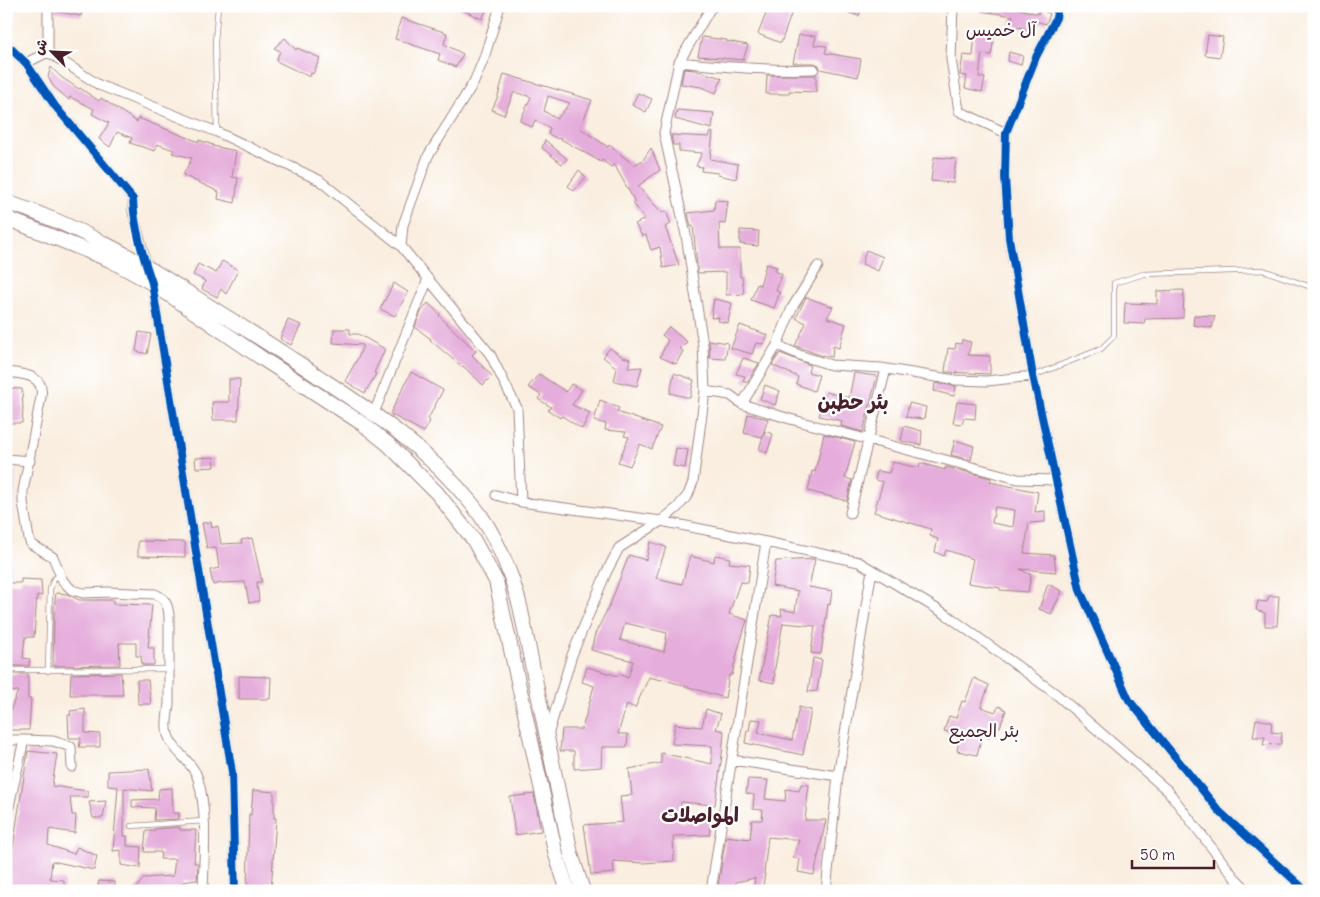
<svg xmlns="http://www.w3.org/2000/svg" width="1320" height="897" viewBox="0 0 1320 897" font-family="Delius,'Playpen Sans Arabic',sans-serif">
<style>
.built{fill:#e3d3f2}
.building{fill:#e5addb;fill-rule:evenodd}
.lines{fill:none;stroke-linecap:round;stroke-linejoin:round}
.lane-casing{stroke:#a28685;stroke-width:6}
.street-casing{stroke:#a28685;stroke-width:11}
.primary-casing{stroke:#a28685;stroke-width:16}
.lane{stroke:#fff;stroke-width:4.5}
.street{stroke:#fff;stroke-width:9}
.primary{stroke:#fff;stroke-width:14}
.cycleway-casing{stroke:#fff;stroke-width:11}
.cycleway{stroke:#0057b8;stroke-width:8}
.labels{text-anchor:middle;stroke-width:4.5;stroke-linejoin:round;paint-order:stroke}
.quarter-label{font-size:18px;fill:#4a1f2b;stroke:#fff}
.district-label{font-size:20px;font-weight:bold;fill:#4a1f2b;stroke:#fff}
</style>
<rect width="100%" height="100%" fill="#fff"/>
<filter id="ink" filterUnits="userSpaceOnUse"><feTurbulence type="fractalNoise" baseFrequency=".02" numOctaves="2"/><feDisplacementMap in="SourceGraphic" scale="10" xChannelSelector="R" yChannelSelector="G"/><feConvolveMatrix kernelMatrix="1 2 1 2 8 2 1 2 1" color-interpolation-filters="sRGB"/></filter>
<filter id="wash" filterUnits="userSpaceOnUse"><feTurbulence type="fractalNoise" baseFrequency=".0096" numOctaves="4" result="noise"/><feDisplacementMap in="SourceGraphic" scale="20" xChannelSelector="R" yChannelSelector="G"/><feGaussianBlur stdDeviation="1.12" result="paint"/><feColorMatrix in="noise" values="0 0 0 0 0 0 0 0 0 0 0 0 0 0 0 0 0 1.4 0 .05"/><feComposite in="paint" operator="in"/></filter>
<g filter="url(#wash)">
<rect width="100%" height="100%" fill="#f9eedf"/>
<!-- built -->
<path class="built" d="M6,470L16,471L10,578H6Z"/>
<g id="blocks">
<!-- building -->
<path class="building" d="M54,6H84L81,16L54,11Z
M454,6H488L482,19Z
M769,6H794L781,43L758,34Z
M835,6H862L859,16L835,8Z
M981,6H1008L1038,14L1040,9L1050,14L1046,24L1032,20L1030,30L1010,25L1013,16L981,11Z
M401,18L447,33L444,44L463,54L456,67L438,60L440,54L395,39Z
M987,31L986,36L994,38L991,55L982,54L979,77L985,78L982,92L965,88L967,76L960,75L963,55L973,56L975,32Z
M799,35L816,36L814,45L827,46L825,53L861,59L858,77L820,69L819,65L814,63H793Z
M1208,35L1223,37L1220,57L1205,55Z
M702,37L727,40L726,41L748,45L743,60L698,56Z
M285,38L296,50L297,48L320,58L313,74L311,73L310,77L276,61L280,51L274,48Z
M1009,52L1023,56L1021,65L1008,61Z
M51,67L61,77L79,89L80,88L99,101L101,98L137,122L138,118L199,142V140L213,145V146L236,151L232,177L238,178L235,203L218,199L219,192L183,175L192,158L172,153L174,150L157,144L155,151L130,143L132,138L117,132L110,147L99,139L109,123L92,114L94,109L70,97L69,100L53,86L48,77Z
M684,69L695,70L722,78L716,93L701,87L681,84Z
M504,74L592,100L580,128L608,147L609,145L634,165L643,160L651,148L660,170L638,186L662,213L666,211L671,224L665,227L679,265L663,268L660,247L651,250L646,235L642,236L635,224L645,219L633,203L635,202L614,164L611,167L602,160L601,162L559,138L558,139L548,134L550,128L535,120L532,127L520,121L531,97L514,92L504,115L492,110L498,96ZM548,96L570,103L557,119L544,111Z
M767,75H816V92L789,91V94H766Z
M638,93L652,99L646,112L632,105Z
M677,110L714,113L712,129L675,119Z
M711,132L713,133L710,159L738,164L736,179L718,175V173L701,171L702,167L696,166L702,153L679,151V145H673L671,135L709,137Z
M545,140L567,159L562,164L542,148Z
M934,157L956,159L953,183L931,181Z
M579,170L586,177L574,191L568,186Z
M715,200L728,201L725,224L719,223L720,249H740V277H742L744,294L726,295V272L698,273L693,226L691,227L688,213L714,210Z
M740,230L759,231L758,246L740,244Z
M866,250L883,257L878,271L862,264Z
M222,261L238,270L226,294L221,289L217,297L202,289L205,281L193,275L198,264L216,273Z
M766,264L777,267L775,271L782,274L776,291L780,292L774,308L751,300L757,284L760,285Z
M394,283L408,292L395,316L380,309Z
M1184,290L1183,318L1145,319L1144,324L1124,323L1125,303L1157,304V291Z
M806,297L833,307L827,318L846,324L839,348L833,346L832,357L820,355L795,346L806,323L796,318Z
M714,299L732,303L728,323L718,321L719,317L711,318Z
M428,303L440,314L439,316L476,351L472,355L492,376L483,385L463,366L462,367L430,340L431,339L415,327L421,312Z
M1194,315L1215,316L1212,328L1193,325Z
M288,320L301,325L291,345L280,339Z
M740,325L768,335L763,344L756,343L752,354L731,348Z
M669,327L687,342L680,349L683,351L676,364L660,357L668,340L662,335Z
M334,329H350V334H358L385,349L374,373L376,374L365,393L345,381L359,356L363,345L333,343Z
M139,332L151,334L147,354L136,351Z
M709,340L728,343L725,359L710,358Z
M962,340L971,342L968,355L990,356V374L945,372L948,348L955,349L956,343L961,344Z
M610,348L623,357L630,359L628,368L642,367L637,386L614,381L617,368L603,357Z
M780,353L810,365L808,372L819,375L814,391L796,384L798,377L772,365Z
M743,358L759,363L747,383L743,381L745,376L736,374Z
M411,372L443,390L428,419L430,421L424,432L390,414Z
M674,373L694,380L690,398L670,393Z
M854,373L877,376L863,432L841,426L842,421L819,416L826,392L849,398Z
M539,374L566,392L571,384L582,390L572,405L590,413L582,429L562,416L560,418L548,410L551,407L538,399L541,395L528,387Z
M229,379H240L238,420H213L212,402H229Z
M935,383L956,386L954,396L934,391Z
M765,385L780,391L775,405L760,399Z
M6,388L22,389L23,410L22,423H9L11,407L6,406Z
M600,400L619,408L617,412L661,427L652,449L640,444L630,466L618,462L629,437L624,436L626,432L605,430L606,424L594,421Z
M957,402L976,404L975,419L964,418L962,424L953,423Z
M909,403L926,407L924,419L906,417Z
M748,414L768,419L762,437L744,433Z
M904,426L922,431L921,445L901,441Z
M765,431L773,434L767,453L759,449Z
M824,434L855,442L845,478L852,480L847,501L808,491L812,471L815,472Z
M955,440L974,446L971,460L951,455Z
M676,448L688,450L685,468L673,466Z
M214,457L215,467L196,468L195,458Z
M893,462L919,468L920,463L945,470L946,467L991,478L990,482L1038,492L1035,512L1045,511V522L1029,523L1024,553L1054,555L1056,572L1020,569L1031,575L1028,592L1000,590V588L968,583L973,559L946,550L944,556L935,552L938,539L930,536L931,529L874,512L883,482L875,480L877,471L889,473ZM995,507L1015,510L1013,527L992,523Z
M211,522L212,528L218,526L221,544L242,543L241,540L252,538L262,582H257L259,601L249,603L245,582L222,583L213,585L210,570L219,568L216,548H207L202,523Z
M138,541L185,542V557L138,556Z
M650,542L666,547L656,578L682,584L690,556L714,562L715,555L730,558L729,563L750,565L748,583L740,582L729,614L747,620L738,650L732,675H729L725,698L662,679L661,680L649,677L635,708L627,704L618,734H628L627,747H602L601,767L574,769V751H560L562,729H582L594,686L582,682L587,667L618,676L619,674L628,678L633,661L591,650L595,634L611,602L629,555L646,560ZM625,623L667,633L664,652L620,640Z
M815,559L809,587L832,591L830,605L828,604L821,654L811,653L815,626L783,623L774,673H775L774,683L759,680L772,615L782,616L781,609L795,612L798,591L772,586L776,561Z
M21,579L41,580L42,596L37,595L34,637H25L23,658L30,659L29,666H6L8,595H6V583H21Z
M1048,584L1062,591L1051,614L1039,609Z
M56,593L67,594L79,600H113V604L152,605L148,648H154V665H142L141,656H136V643H119L120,665L53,666L54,607Z
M1269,596H1279L1277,626H1265V613L1256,610L1258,601L1267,602Z
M813,658L822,660L817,691L808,692Z
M121,673L123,695H70L71,674Z
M6,674H28V699H31L29,730H8L9,714L18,691L6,692Z
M239,676L271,677L270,699H239Z
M974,678L989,685L981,707L995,712L999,706L1006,710L1000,727L993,725L989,738L982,735L977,755L957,751L960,735L944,731L949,716L956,718L962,701L965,702Z
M137,680H148L151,704H138Z
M799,707L811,710L803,755L745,743L747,730L749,731L751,719L761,720L758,733L792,740Z
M85,709V733L100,734V747H79L81,738H69L68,715H71L70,711Z
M706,709L721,714L716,729L724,731L722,755L715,805L681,802L679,822L711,821L709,835L673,836L674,861L643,863L613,861L614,873L591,875L584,825L623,822L620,796L632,795L629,769L661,763V753L712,764V746L672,744L675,724L702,727Z
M1256,719L1272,722L1271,732L1282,733L1281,744L1263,745L1265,737H1253Z
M28,751L57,754L52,786L88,791V797H70L72,815H76L75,833L49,829L48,845L74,854L77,847L97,856L94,870L52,861L50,879L64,880V891H47L29,887V891L6,890V870L9,871Z
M149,769L152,791L124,788V836H127V846L141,847L140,868L121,865V850L113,851L118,787L108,786V771Z
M748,779L768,780L765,799L785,801L786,789L799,791L801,784L809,785L805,820H826L814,875L798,872L800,859L793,858L799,840L768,837L764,874H765L762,891H753L755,878L736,882L735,889L718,887L726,836L750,839L752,820H762L763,810L753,809L754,795L746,793Z
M172,788L173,813H179V819L154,820L155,808L132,807V800L158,799L159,789Z
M253,790L274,792V818H276L271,891H247L249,814L251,815Z
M534,794L541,831L515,835L510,797Z
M106,801L103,818H93L89,802Z
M179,827L180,830H196L194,863H198L197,880L183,882V891H134L144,878L173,876L175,859H160L161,852H144L146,831H154V829Z
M99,881L115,882V891H97Z"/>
</g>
</g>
<g filter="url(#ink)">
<use href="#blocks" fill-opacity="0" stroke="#a28685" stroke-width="1"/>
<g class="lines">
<!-- lane casing -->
<g class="lane-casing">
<path id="lane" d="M217,132L215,42L218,6
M1033,376L1101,349L1114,336V283L1144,274L1263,270L1314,288
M6,670L169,669
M48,671L50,589L54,579L60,575
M131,826L204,821"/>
</g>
<!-- street casing -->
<g class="street-casing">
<path id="street" d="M48,6V52L99,85L217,132L319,180L401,246L490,354L517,408L521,502
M953,6L951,59L959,111L1006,133
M1058,6L1056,18L1036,57L1006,133L1005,177L1009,238L1033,376L1080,590L1129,700L1220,812L1306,891
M6,44L26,63L55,106L133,199V212L147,268
M679,62C724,67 769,71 814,69
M26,63L48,52
M401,246L403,225L428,156L474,82L484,58L500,6
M152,283L232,772L235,891
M777,345L802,356L831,365L881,368L955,380L987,381L1033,376
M6,372C24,374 45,375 41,397L23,491V502L29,539L31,544L53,557L63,581L72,590L83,593L108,592L155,594C165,598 168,605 169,615V704C168,714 165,725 168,735C173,752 193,761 198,779C208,814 204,855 203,891
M705,391L730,395L742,404L790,419L1018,479L1056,480
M742,404L777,345L792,308L818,266
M374,413L428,279
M6,459L30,461
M496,495L521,502L661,521L766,542L711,891
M850,513L886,369
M766,542L859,562L947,615L1056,694L1168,791L1235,878L1248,891
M548,735L572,655L606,573L619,548L661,521L677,508L688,495L693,482L705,391L703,345L686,235L664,133L679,62L710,9L714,6
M6,740H24L6,819
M24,740L53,741L71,747L72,767
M732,760L838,776
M826,891L838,776L872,570"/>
</g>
<!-- primary casing -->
<g class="primary-casing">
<path id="primary" d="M6,202C40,213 75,228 107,245C151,267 192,296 233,321C263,340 293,359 322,379C380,417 428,450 472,504C495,532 511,572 520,606L571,854L583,891
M6,218L110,260L152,283L260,357L363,424L388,444L437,493L473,539L496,581L556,855L568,891"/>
</g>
<!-- lane -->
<use href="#lane" class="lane"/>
<!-- street -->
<use href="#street" class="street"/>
<!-- primary -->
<use href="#primary" class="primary"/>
<!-- cycleway casing -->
<g class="cycleway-casing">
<path id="cycleway" d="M1058,6L1056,18L1036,57L1006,133L1005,177L1009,238L1033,376L1080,590L1129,700L1220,812L1306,891
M6,44L26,63L55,106L133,199C134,227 143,257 152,283L232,772L235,891"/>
</g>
<!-- cycleway -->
<use href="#cycleway" class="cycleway"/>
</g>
</g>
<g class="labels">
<!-- quarter labels -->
<g class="quarter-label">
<text x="1001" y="36">آل خميس</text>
<text x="984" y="737">بئر الجميع</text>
</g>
<!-- district labels -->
<g class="district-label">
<text x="853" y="409">بئر حطبن</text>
<text x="700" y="822">المواصلات</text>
</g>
</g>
<!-- margin -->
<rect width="1320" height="897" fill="none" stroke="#fff" stroke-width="25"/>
<!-- north arrow -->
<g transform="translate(52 52) rotate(294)" stroke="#ffffff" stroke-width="4" paint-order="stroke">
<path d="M0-4L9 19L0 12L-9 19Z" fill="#4a1f2b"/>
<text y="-8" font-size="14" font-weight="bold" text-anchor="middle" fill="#4a1f2b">ش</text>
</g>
<!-- scale -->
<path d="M1132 860v8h82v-8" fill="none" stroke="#4a1f2b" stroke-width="2.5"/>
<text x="1140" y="860" font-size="15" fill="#4a1f2b" stroke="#ffffff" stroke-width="4" paint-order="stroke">50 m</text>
</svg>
